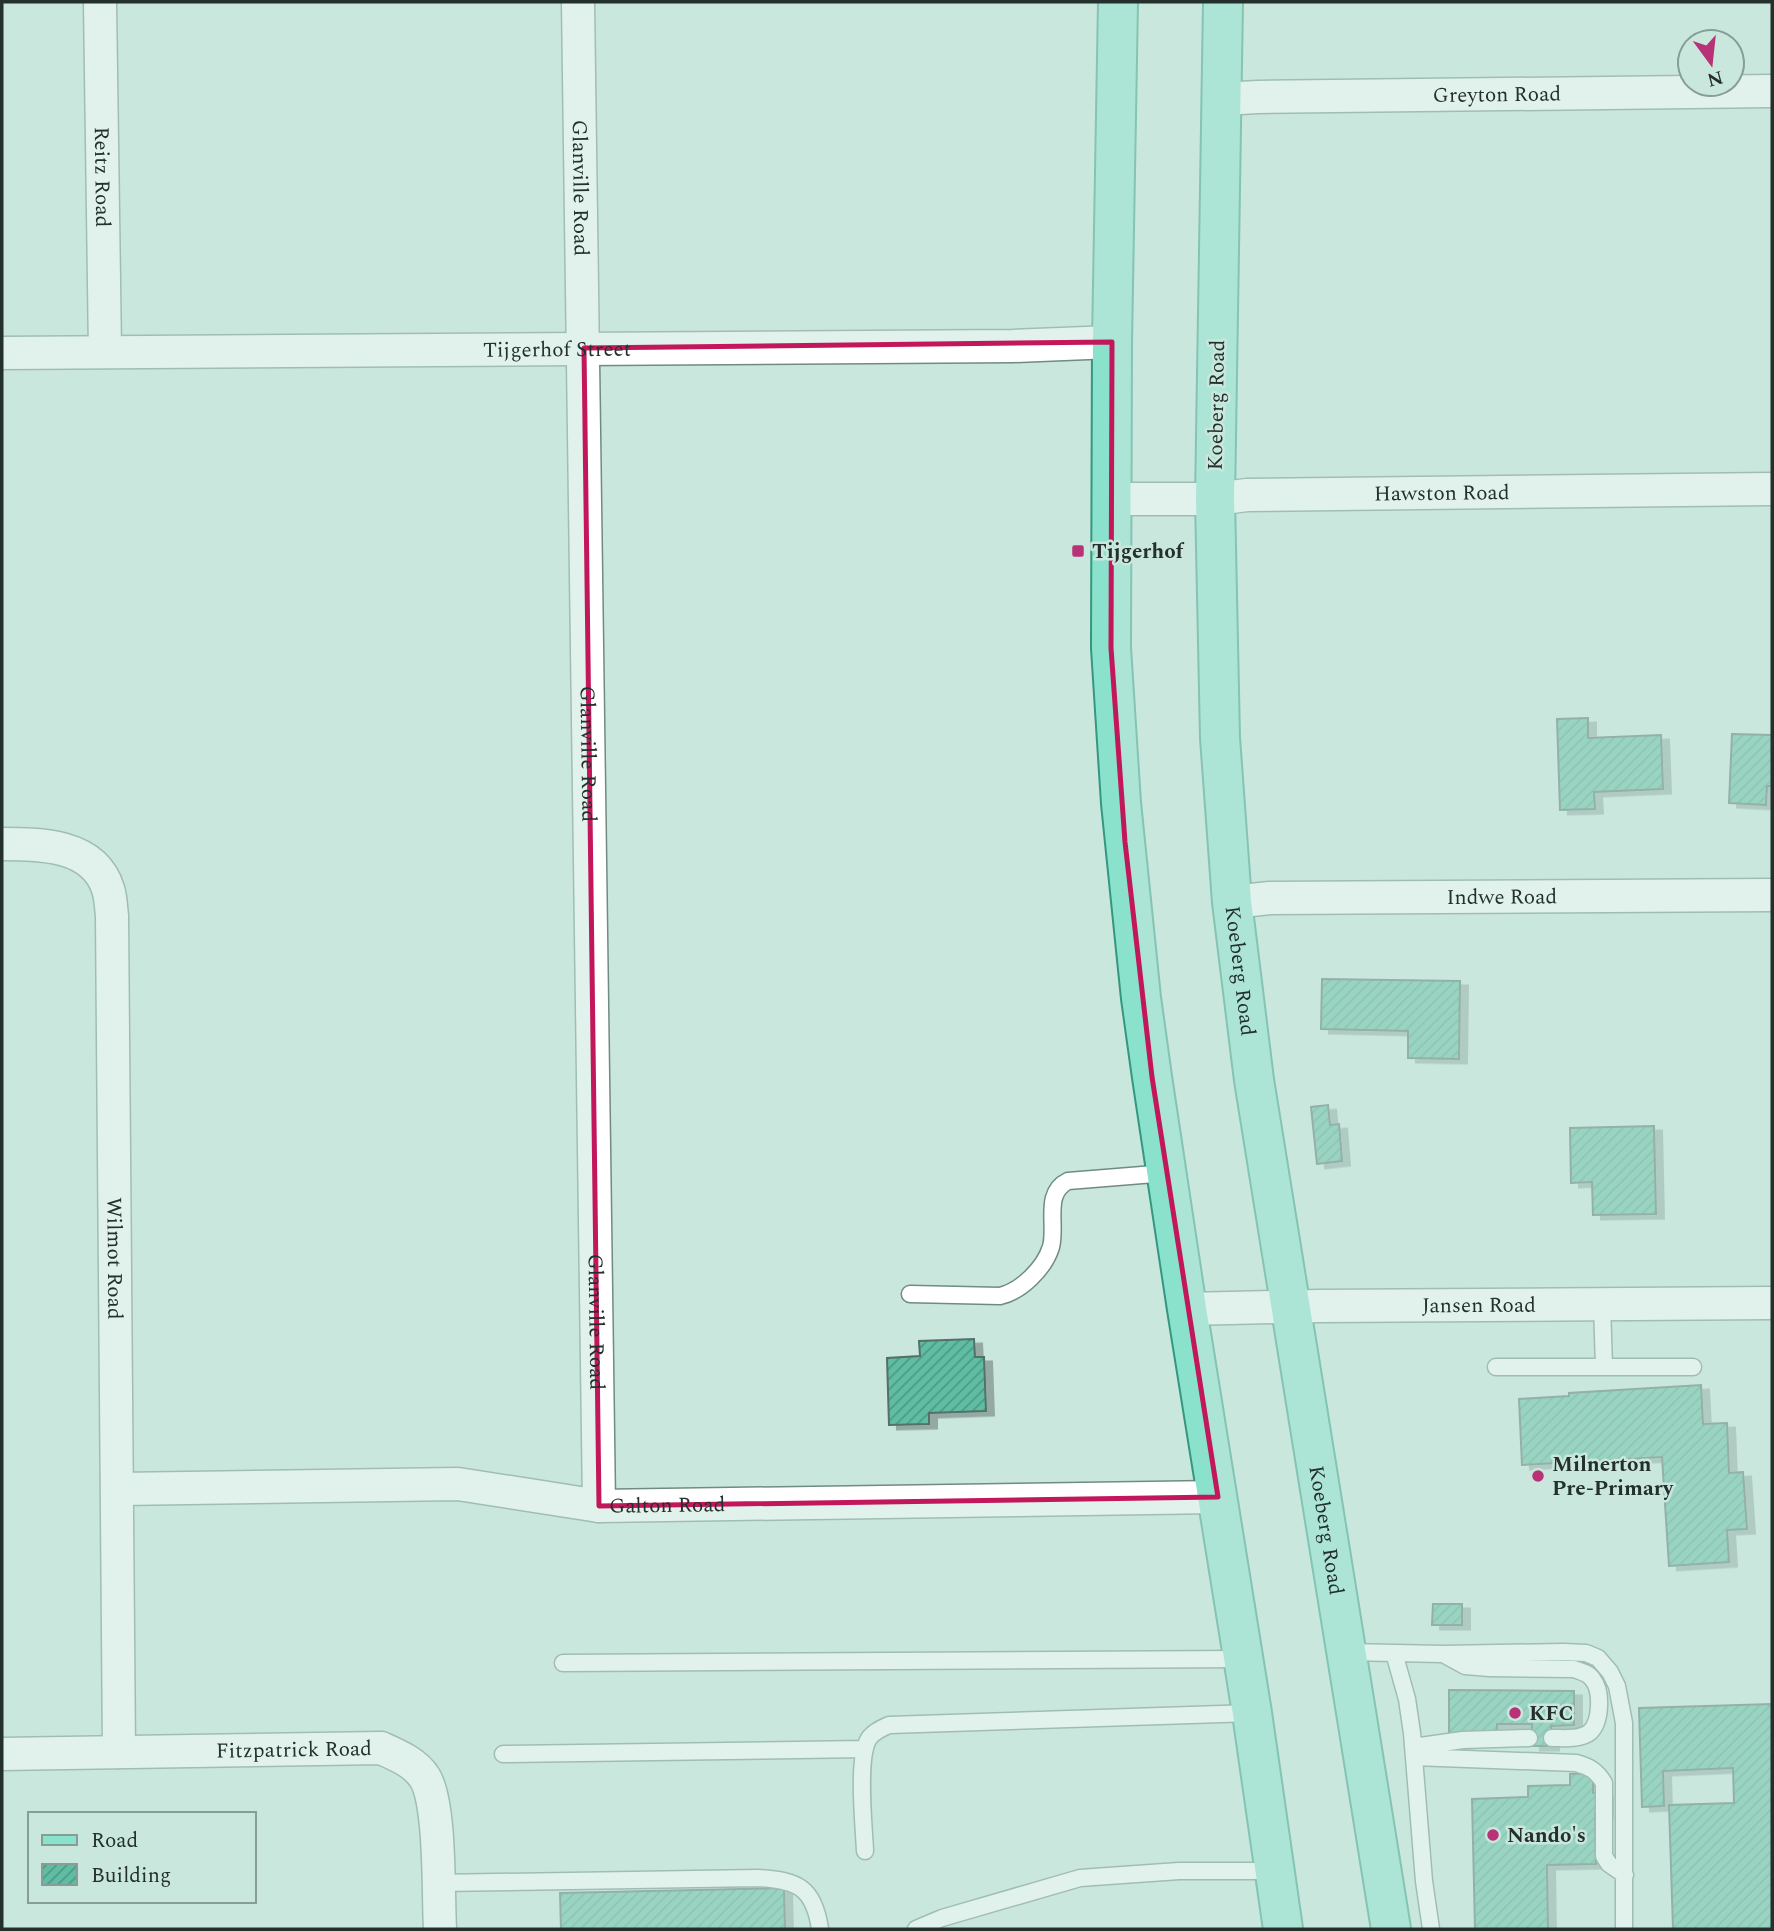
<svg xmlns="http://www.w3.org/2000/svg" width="1774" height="1931" viewBox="0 0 1774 1931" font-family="Spectral,serif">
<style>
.building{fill:url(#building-hatch);stroke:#546f66;stroke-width:2;filter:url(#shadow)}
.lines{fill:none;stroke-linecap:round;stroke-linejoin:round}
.service-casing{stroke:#708b82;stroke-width:19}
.minor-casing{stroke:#708b82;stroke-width:35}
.primary-casing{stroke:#34977f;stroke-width:42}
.service{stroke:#fff;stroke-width:16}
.minor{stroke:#fff;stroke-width:32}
.primary{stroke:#8ae2cd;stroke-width:38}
.marked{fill:none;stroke:#c2185b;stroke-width:5;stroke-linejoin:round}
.poi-dot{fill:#b73277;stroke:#c9e7dd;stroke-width:2.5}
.labels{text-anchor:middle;stroke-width:5;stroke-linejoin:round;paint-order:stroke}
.street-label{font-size:21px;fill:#24302c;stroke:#c9e7dd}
.poi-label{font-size:21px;font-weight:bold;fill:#24302c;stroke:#c9e7dd;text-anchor:start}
</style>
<defs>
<pattern id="building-hatch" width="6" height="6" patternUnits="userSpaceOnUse" patternTransform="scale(1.75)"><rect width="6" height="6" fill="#5ebda3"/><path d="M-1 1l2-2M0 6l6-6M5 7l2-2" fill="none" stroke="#4d9a85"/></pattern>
<filter id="shadow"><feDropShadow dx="8" dy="4.5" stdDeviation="0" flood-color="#0004"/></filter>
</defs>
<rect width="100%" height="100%" fill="#c9e7dd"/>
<!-- building -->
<path class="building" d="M1588,718V738L1661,735L1663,789L1594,792L1595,809L1560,810L1557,719Z
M1732,734L1772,735V786H1767L1766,805L1729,803Z
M1322,979L1460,981L1459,1059L1408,1058V1031L1321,1029Z
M1328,1105L1330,1125L1339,1124L1342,1161L1317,1164L1311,1107Z
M1654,1126L1656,1214L1593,1215L1592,1182L1571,1183L1570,1128Z
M974,1339L975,1357H984L986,1411L929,1413V1424L889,1425L887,1358L920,1356L919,1341Z
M1701,1385L1703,1424L1727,1423L1729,1473L1743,1472L1747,1529L1727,1530L1729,1562L1669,1566L1662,1457L1522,1465L1519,1399L1569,1396V1393Z
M1433,1604H1462V1625H1432Z
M1449,1690L1574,1691V1725L1551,1726V1746H1532V1724H1497V1737L1449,1738Z
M1772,1704V1929H1673L1669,1805L1734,1803L1733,1768L1663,1771L1664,1806L1642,1807L1639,1708Z
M1593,1773V1793H1605V1812L1595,1813L1596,1864L1547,1865L1548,1929H1475L1472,1799L1528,1797V1786L1570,1785V1774Z
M784,1888L785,1929H561L560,1893Z"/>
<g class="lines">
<!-- service casing -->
<g class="service-casing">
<path id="service" d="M910,1294L1000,1296C1021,1291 1044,1269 1051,1247C1057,1225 1043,1193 1068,1181L1167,1173
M1602,1305L1604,1367
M1496,1367H1693
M1347,1652L1443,1654L1563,1652L1586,1653L1598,1658L1610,1672L1617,1686L1624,1723V1929
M1394,1653L1407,1699L1412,1733L1424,1881L1431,1929
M1445,1655L1465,1666L1490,1668L1574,1669C1582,1672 1589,1673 1593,1680C1602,1691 1601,1722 1590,1732C1580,1740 1564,1738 1552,1738
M563,1663L1243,1659
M1413,1747L1463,1740L1529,1738
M503,1754L865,1749
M1414,1757L1576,1763C1590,1767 1597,1771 1604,1783V1856L1609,1864L1625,1875
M865,1851C864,1827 856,1754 870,1737C875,1731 882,1728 889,1725L1252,1713
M438,1883L758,1878C798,1880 814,1888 820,1929
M916,1929L942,1918L1080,1878L1179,1871H1274"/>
</g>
<!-- minor casing -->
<g class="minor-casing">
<g id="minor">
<path id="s1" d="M100,2L105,352"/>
<path id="s2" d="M578,2L599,1506"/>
<path id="s3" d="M1221,99L1258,97L1772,91"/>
<path id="s4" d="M2,353L1013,346L1112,342"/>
<path id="s5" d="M1111,499H1215L1247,495L1772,489"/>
<path id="s6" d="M2,844C40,844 94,844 108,889C111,898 111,908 112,916L119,1752"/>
<path id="s7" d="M1232,902L1270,898L1772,895"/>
<path id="s8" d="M1187,1309L1320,1306L1772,1303"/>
<path id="s9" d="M119,1489L458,1484L599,1506L1218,1497"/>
<path id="s10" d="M2,1754L381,1748C397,1755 416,1763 425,1778C441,1805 438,1895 440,1929"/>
</g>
</g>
<!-- primary casing -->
<g class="primary-casing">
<g id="primary">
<path d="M1118,2L1112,342L1111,648L1121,803L1141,998L1152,1077L1187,1309L1252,1713L1283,1929"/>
<path id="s11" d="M1223,2L1215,499L1220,738L1232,902L1254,1080L1391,1929"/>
</g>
</g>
<!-- service -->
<use href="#service" class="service"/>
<!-- minor -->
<use href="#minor" class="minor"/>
<!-- primary -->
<use href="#primary" class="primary"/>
</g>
<!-- marked area -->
<path d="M0 0H1774V1931H0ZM1112,342L1111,648L1125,842L1152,1077L1218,1497L599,1506L584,348Z" fill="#c9e7dd" fill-opacity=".55" fill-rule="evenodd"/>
<path class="marked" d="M1112,342L1111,648L1125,842L1152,1077L1218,1497L599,1506L584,348Z"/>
<!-- markers -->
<g class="poi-dot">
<rect x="1071" y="544" width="14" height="14" rx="3.5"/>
<circle cx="1538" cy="1476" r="7"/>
<circle cx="1515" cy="1713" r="7"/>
<circle cx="1493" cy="1835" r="7"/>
</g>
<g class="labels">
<!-- street labels -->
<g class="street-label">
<text dy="7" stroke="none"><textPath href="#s3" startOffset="276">Greyton Road</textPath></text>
<text dy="7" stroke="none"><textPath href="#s1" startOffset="175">Reitz Road</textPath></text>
<text dy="7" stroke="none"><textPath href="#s2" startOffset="186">Glanville Road</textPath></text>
<text dy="7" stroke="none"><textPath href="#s4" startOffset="555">Tijgerhof Street</textPath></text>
<text transform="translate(1216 405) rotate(-89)" y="7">Koeberg Road</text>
<text dy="7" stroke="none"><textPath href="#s5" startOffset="331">Hawston Road</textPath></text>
<text dy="7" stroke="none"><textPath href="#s2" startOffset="752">Glanville Road</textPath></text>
<text dy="7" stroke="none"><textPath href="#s7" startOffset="270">Indwe Road</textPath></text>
<text dy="7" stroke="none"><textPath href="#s11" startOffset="970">Koeberg Road</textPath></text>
<text dy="7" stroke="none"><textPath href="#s6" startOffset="494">Wilmot Road</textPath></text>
<text dy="7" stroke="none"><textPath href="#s8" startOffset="292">Jansen Road</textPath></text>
<text dy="7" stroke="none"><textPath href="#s2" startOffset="1320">Glanville Road</textPath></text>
<text dy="7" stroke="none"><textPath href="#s9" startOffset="550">Galton Road</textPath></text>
<text dy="7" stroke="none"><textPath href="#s11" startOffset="1536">Koeberg Road</textPath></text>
<text dy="7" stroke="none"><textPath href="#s10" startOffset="292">Fitzpatrick Road</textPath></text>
</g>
<!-- poi labels -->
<g class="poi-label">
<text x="1092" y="558">Tijgerhof</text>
<text x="1552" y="1471">Milnerton<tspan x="1552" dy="24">Pre-Primary</tspan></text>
<text x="1529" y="1720">KFC</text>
<text x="1507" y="1842">Nando's</text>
</g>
</g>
<!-- border -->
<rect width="1774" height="1931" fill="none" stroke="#24302c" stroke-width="7"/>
<!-- legend -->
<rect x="28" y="1812" width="228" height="91" fill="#c9e7dd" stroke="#879e96" stroke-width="2"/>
<rect x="42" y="1835" width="35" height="10" fill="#8ae2cd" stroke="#879e96" stroke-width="2"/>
<text x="91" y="1847" font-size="21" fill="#24302c">Road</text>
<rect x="42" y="1864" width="35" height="21" fill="url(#building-hatch)" stroke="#879e96" stroke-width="2"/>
<text x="91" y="1882" font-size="21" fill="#24302c">Building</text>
<!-- north arrow -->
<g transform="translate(1711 63) rotate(165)"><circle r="33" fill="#c9e7dd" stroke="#879e96" stroke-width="2"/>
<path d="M0-5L12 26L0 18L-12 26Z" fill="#b73277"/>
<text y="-10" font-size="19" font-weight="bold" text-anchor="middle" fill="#24302c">N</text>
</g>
</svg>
